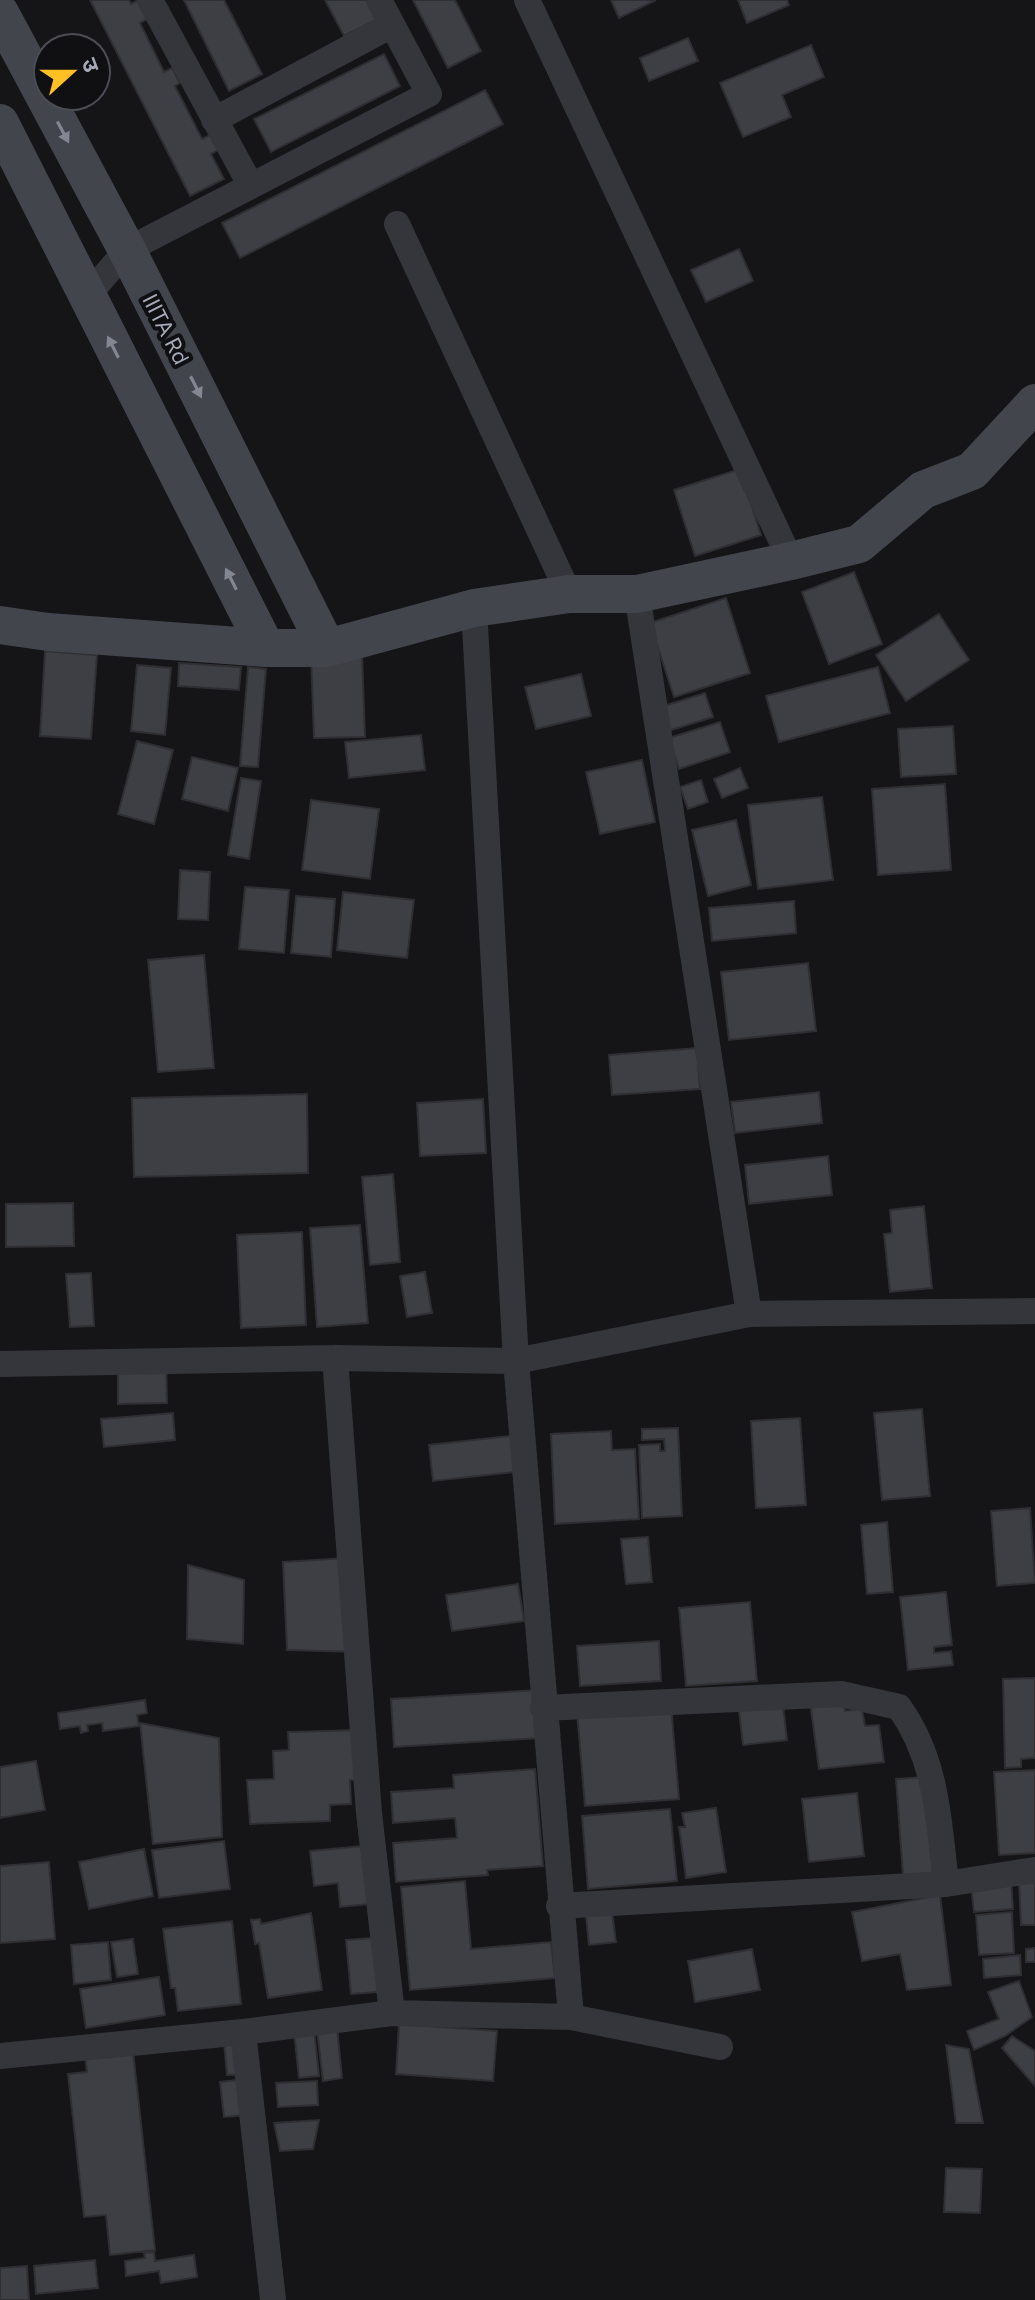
<svg xmlns="http://www.w3.org/2000/svg" width="1035" height="2300" viewBox="0 0 1035 2300" font-family="Figtree,'Noto Sans Devanagari',sans-serif">
<style>
.building{fill:#3e3f44;stroke:#2f2e33;stroke-width:2}
.lines{fill:none;stroke-linecap:round;stroke-linejoin:round}
.street{stroke:#35363c;stroke-width:26}
.secondary{stroke:#43454c;stroke-width:38}
.oneway{fill:#838792}
.labels{text-anchor:middle;stroke-width:8;stroke-linejoin:round;paint-order:stroke}
.street-label{font-size:22px;fill:#a5aab8;stroke:#100f12}
</style>
<rect width="100%" height="100%" fill="#151417"/>
<!-- building -->
<path class="building" d="M90,0H129L131,4L138,0L147,19L140,23L164,72L172,68L180,83L175,86L202,139L210,135L218,150L211,154L224,179L190,196Z
M184,0H224L262,74L229,91Z
M325,0H366L376,20L344,36Z
M413,0H455L481,51L448,68Z
M611,0H656L619,18Z
M738,0H787L789,5L747,23Z
M688,38L698,61L649,81L640,58Z
M811,45L824,77L782,95L791,117L743,137L720,83Z
M384,54L400,86L271,152L254,119Z
M485,90L503,124L240,258L222,223Z
M739,249L753,281L706,302L691,270Z
M740,469L761,535L695,556L674,490Z
M854,572L882,644L829,664L802,592Z
M726,598L750,673L674,697L650,623Z
M939,614L969,660L906,701L876,655Z
M45,651L97,655L91,739L40,736Z
M362,654L365,737L314,738L311,656Z
M179,663L241,667L239,690L178,686Z
M137,665L171,668L165,735L131,731Z
M248,667L266,669L258,767L240,766Z
M878,667L890,713L779,742L766,696Z
M581,674L591,716L536,729L525,687Z
M705,693L713,717L668,731L661,707Z
M720,722L730,752L679,769L669,738Z
M953,726L956,774L901,777L898,729Z
M421,735L425,770L349,778L345,742Z
M137,741L173,750L154,824L118,814Z
M192,757L238,768L228,811L182,799Z
M642,760L655,822L600,834L586,772Z
M740,768L748,788L722,798L714,779Z
M241,778L261,781L249,859L228,855Z
M701,780L708,802L688,809L680,787Z
M945,784L951,870L878,875L872,789Z
M822,797L833,880L758,889L748,805Z
M311,800L379,809L370,879L302,870Z
M736,820L751,885L708,896L692,830Z
M180,870L210,872L208,920L178,919Z
M245,887L289,890L284,953L239,949Z
M343,892L414,900L407,958L337,950Z
M296,896L335,899L331,957L291,953Z
M794,901L796,933L712,941L709,908Z
M204,955L214,1068L158,1072L148,960Z
M808,963L816,1031L729,1040L721,972Z
M697,1048L700,1089L612,1095L609,1055Z
M819,1092L822,1123L735,1133L731,1102Z
M307,1094L308,1173L134,1177L132,1098Z
M483,1099L486,1153L420,1156L417,1103Z
M828,1156L832,1195L749,1204L745,1165Z
M393,1174L400,1262L370,1265L362,1177Z
M73,1203L74,1246L6,1247V1204Z
M924,1206L932,1288L890,1292L884,1234L892,1233L890,1210Z
M360,1225L368,1323L317,1327L310,1228Z
M302,1232L306,1325L241,1328L237,1235Z
M425,1272L432,1313L407,1317L400,1276Z
M91,1273L94,1326L70,1327L66,1274Z
M166,1360L167,1403L118,1404V1361Z
M922,1409L930,1496L882,1500L874,1413Z
M173,1413L175,1440L104,1447L101,1419Z
M800,1418L806,1505L756,1508L751,1421Z
M678,1428L682,1516L642,1518L639,1445L660,1444V1451H665L664,1439L642,1440V1429Z
M611,1431L612,1450L635,1449L639,1519L555,1524L551,1434Z
M511,1436L515,1472L433,1481L429,1445Z
M1030,1508L1035,1583L997,1586L991,1511Z
M887,1522L893,1592L867,1594L861,1525Z
M648,1537L652,1582L626,1584L621,1539Z
M348,1558L359,1652L287,1650L283,1562Z
M188,1565L244,1580L243,1644L187,1639Z
M518,1584L524,1621L452,1631L446,1595Z
M946,1592L952,1645L934,1647V1653L951,1651L953,1665L908,1670L900,1597Z
M750,1602L757,1681L686,1686L679,1608Z
M659,1641L661,1681L580,1686L577,1646Z
M1035,1678V1758L1021,1759V1767L1005,1768L1003,1679Z
M537,1690L540,1738L394,1747L391,1699Z
M782,1697L787,1740L743,1745L738,1702Z
M844,1697L845,1711L862,1709L865,1726L879,1725L884,1762L819,1769L810,1702Z
M145,1700L147,1713L137,1715L139,1726L103,1731L102,1723L87,1725L88,1731L81,1733L80,1726L60,1729L58,1713Z
M671,1705L679,1799L585,1806L577,1712Z
M140,1723L219,1738L222,1837L153,1844Z
M361,1730L364,1780H350L351,1804L330,1805V1821L250,1824L247,1780L274,1779L273,1751L289,1750L288,1732Z
M36,1761L45,1810L0,1818V1767Z
M535,1769L543,1866L487,1870L488,1875L396,1882L393,1843L457,1838L455,1818L393,1823L391,1792L454,1788L453,1775Z
M1035,1770V1853L999,1855L994,1772Z
M926,1777L933,1873L903,1875L896,1779Z
M857,1793L864,1856L809,1862L802,1799Z
M716,1808L726,1872L686,1878L679,1827H685L682,1813Z
M670,1809L677,1881L588,1889L582,1816Z
M224,1841L230,1889L159,1898L152,1850Z
M373,1845L380,1903L340,1907L338,1883L314,1886L310,1851Z
M144,1849L153,1896L89,1909L79,1862Z
M49,1862L55,1939L0,1943V1866Z
M1019,1880H1035V1925H1021Z
M465,1881L471,1949L551,1942L555,1978L410,1990L401,1887Z
M1011,1881L1013,1909L974,1912L971,1885Z
M940,1895L951,1985L907,1990L900,1954L862,1961L852,1912Z
M611,1904L616,1942L589,1945L585,1907Z
M1012,1912L1014,1953L979,1955L976,1915Z
M311,1913L322,1990L268,1998L259,1943L255,1944L251,1920L260,1919L261,1924Z
M232,1921L241,2004L178,2011L175,1988H171L163,1929Z
M387,1937L391,1991L351,1994L346,1940Z
M133,1939L138,1974L117,1977L111,1942Z
M108,1942L111,1980L74,1984L71,1945Z
M1035,1948V1962H1026V1949Z
M752,1949L760,1990L695,2002L688,1961Z
M1020,1955L1021,1975L984,1978L983,1959Z
M159,1977L165,2015L86,2028L80,1989Z
M1019,1981L1032,2017L1005,2036L974,2050L967,2031L999,2019L988,1992Z
M399,2024L497,2031L493,2081L396,2074Z
M337,2027L342,2078L323,2081L317,2029Z
M314,2030L319,2076L299,2078L294,2032Z
M1012,2036L1035,2051V2086L1002,2048Z
M251,2039L254,2074L227,2075L224,2042Z
M132,2042L155,2250L110,2255L106,2215L84,2217L68,2074L87,2072L84,2047Z
M946,2045L969,2049L983,2123H956Z
M255,2078L259,2114L224,2117L220,2082Z
M317,2081L318,2105L278,2107L276,2083Z
M319,2120L313,2149L280,2151L274,2123Z
M946,2168L982,2169L980,2213L944,2212Z
M154,2252L155,2261L194,2255L197,2277L161,2283L159,2271L126,2276L125,2261L145,2258L144,2253Z
M95,2260L98,2288L36,2294L34,2266Z
M27,2266L29,2300H0V2268Z"/>
<g class="lines">
<!-- street -->
<path class="street" d="M150,0L251,186
M527,0L791,561
M214,120L392,25
M397,224L569,594
M87,296L127,250L429,94L379,0
M637,594L749,1314
M474,608L516,1361L571,2017
M335,1358L369,1813L392,2013
M0,1364L335,1358L516,1361L749,1314L1035,1311
M543,1708L841,1694L899,1707C937,1760 939,1821 946,1884
M559,1906L946,1884L1035,1870
M243,2032L273,2300
M0,2056L243,2032L392,2013L571,2017L720,2047"/>
<!-- secondary -->
<path class="secondary" d="M0,13L127,250L327,648
M0,123L266,648
M0,625L48,632L266,648H327L474,608L569,594H637L791,561L859,544L923,490L972,471L1035,403"/>
</g>
<!-- one-way arrows -->
<defs><path id="oneway-solid" d="M-6-.8H1V-3.2L6.5 0L1 3.2V.8H-6Z" transform="scale(2)"/></defs>
<g class="oneway">
<use href="#oneway-solid" transform="translate(63 132) rotate(62)"/>
<use href="#oneway-solid" transform="translate(113 347) rotate(-117)"/>
<use href="#oneway-solid" transform="translate(196 387) rotate(63)"/>
<use href="#oneway-solid" transform="translate(231 579) rotate(-117)"/>
</g>
<g class="labels">
<!-- street labels -->
<g class="street-label">
<text transform="translate(166 329) rotate(63)" y="8">IIITA Rd</text>
</g>
</g>
<!-- north arrow -->
<g transform="translate(72 72) rotate(69)"><circle r="38" fill="#100f12" stroke="#4c4d54" stroke-width="2"/>
<path d="M0-6L14 30L0 20L-14 30Z" fill="#ffc024"/>
<text y="-12" font-size="22" font-weight="bold" text-anchor="middle" fill="#a5aab8">उ</text>
</g>
</svg>
